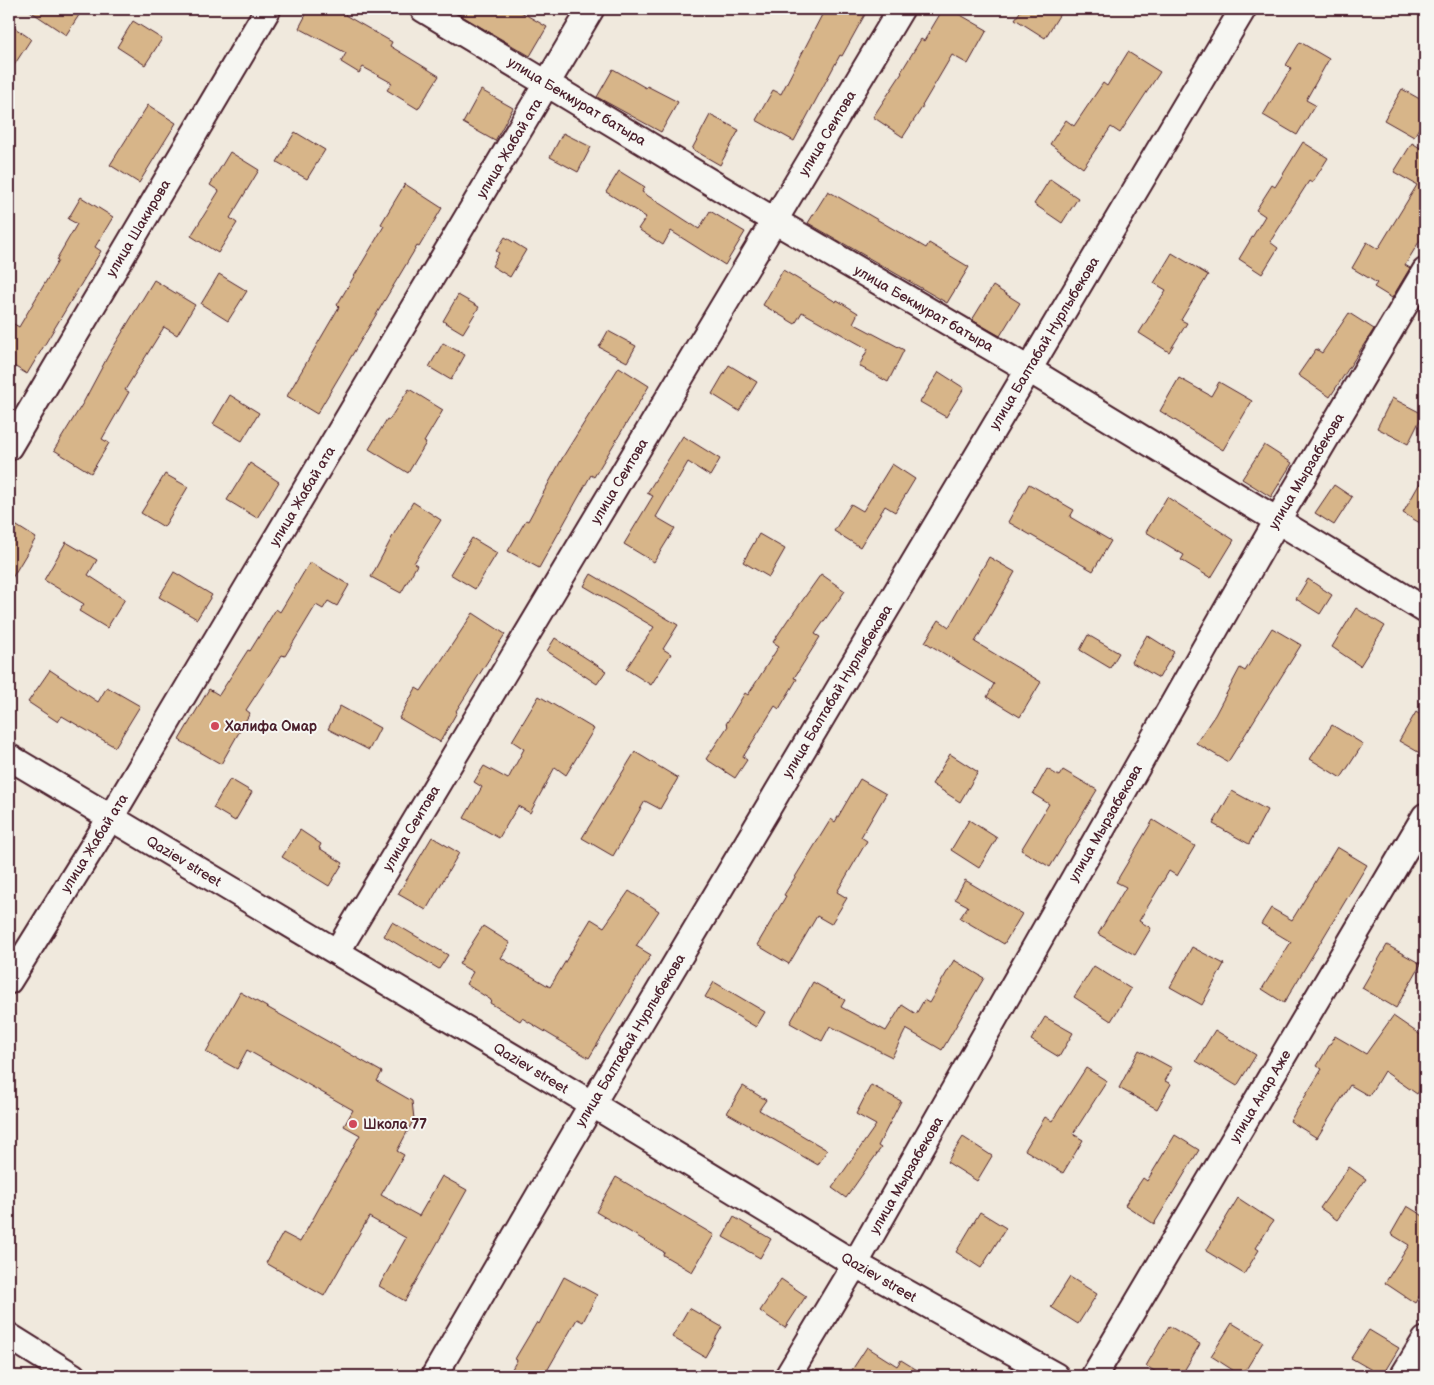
<svg xmlns="http://www.w3.org/2000/svg" width="1434" height="1385" viewBox="0 0 1434 1385" font-family="'Balsamiq Sans',sans-serif">
<style>
.building{fill:#d7b589;stroke:#4a1f2b}
.lines{fill:none;stroke-linecap:round;stroke-linejoin:round}
.minor-casing{stroke:#4a1f2b;stroke-width:29}
.minor{stroke:#f6f6f2;stroke-width:25}
.poi-dot{fill:#d1495b;stroke:#f6f6f2;stroke-width:2}
.labels{text-anchor:middle;stroke-width:4;stroke-linejoin:round;paint-order:stroke}
.street-label{font-size:14px;fill:#4a1f2b;stroke:#f6f6f2}
.poi-label{font-size:14px;font-weight:bold;fill:#4a1f2b;stroke:#f6f6f2;text-anchor:start}
</style>
<rect width="100%" height="100%" fill="#f0e9dd"/>
<filter id="ink" filterUnits="userSpaceOnUse"><feTurbulence type="fractalNoise" baseFrequency=".02" numOctaves="2"/><feDisplacementMap in="SourceGraphic" scale="10" xChannelSelector="R" yChannelSelector="G"/><feConvolveMatrix kernelMatrix="1 2 1 2 8 2 1 2 1" color-interpolation-filters="sRGB"/></filter>
<g filter="url(#ink)">
<!-- building -->
<path class="building" d="M27,9H83L66,35Z
M309,9H338L346,13L345,15L392,42L390,46L439,76L418,109L387,90L392,83L363,67L359,73L341,62L346,53L299,28Z
M450,9H516L547,27L530,56Z
M825,9H868L842,56L840,55L794,141L756,120L773,90L781,94Z
M943,9H950L987,30L968,64L952,55L922,106H923L903,137L873,117L902,73L901,72L921,39L924,41Z
M1022,9H1063L1045,38L1015,19Z
M133,21L162,39L145,65L117,47Z
M9,24L31,39L9,73Z
M1300,42L1329,59L1306,100L1315,105L1297,135L1263,115L1291,68L1286,65Z
M1128,52L1160,72L1120,133L1111,127L1083,168L1050,144L1066,120L1074,126L1103,83L1107,86Z
M613,69L646,88L647,86L678,102L661,132L597,97Z
M1402,89L1425,102V117L1414,137L1384,120Z
M481,90L513,108L495,141L463,123Z
M148,105L176,123L139,183L110,165Z
M710,115L739,130L720,165L692,149Z
M295,132L325,150L307,179L277,162Z
M563,133L591,147L578,172L550,157Z
M1303,142L1328,158L1312,183L1309,181L1270,242L1278,248L1262,274L1239,259L1265,216L1256,210L1272,185L1275,187Z
M1412,143L1425,151V232L1405,265L1410,268L1392,298L1374,287L1377,283L1352,268L1367,242L1378,249L1417,185L1394,172Z
M230,152L259,170L230,218L237,223L218,253L191,236L219,191L210,185Z
M619,171L645,187L642,192L699,229L710,211L745,232L725,265L671,231L663,245L638,229L646,217L606,192Z
M1050,179L1078,198L1062,223L1034,204Z
M405,184L442,208L419,247L417,246L317,414L287,396L339,307L337,305L384,226L381,224Z
M828,191L926,248L929,243L969,267L947,303L808,223Z
M81,197L113,217L95,247L101,251L27,374L9,363V321L19,327L58,261L56,260L77,224L68,219Z
M505,237L526,250L510,277L492,266L499,253L496,251Z
M1172,253L1208,275L1181,320L1187,323L1169,352L1139,333L1166,290L1154,283Z
M783,270L836,302L837,300L858,313L853,323L904,350L888,382L859,366L868,349L802,312L795,324L763,305Z
M219,274L247,291L228,321L201,304Z
M154,280L195,305L177,335L164,327L125,390L129,392L102,439L109,443L91,473L54,450L83,403L108,356Z
M993,286L1020,303L1000,336L972,320Z
M458,295L479,307L463,333L443,321Z
M1349,313L1374,329L1330,397L1298,375L1316,349L1322,353Z
M608,331L636,346L627,362L599,347Z
M443,343L465,355L451,380L429,367Z
M729,365L757,382L739,411L712,394Z
M619,367L649,386L594,477L591,475L539,568L508,551L526,520L528,521L564,455Z
M939,372L964,388L946,417L920,402Z
M1179,378L1211,396L1219,382L1252,401L1223,450L1160,411Z
M409,389L443,410L424,442L426,443L408,473L369,449L387,419L389,420Z
M230,395L259,413L242,441L213,424Z
M1392,398L1423,414L1408,444L1377,428Z
M683,436L720,459L710,476L688,462L656,517L675,528L654,562L624,544L653,496L647,493Z
M1264,445L1292,463L1271,497L1242,479Z
M250,463L279,482L257,518L227,500Z
M892,464L915,479L895,512L885,506L860,547L834,531L851,504L863,511Z
M165,474L188,487L164,527L141,513Z
M1425,474V526L1403,513Z
M1029,484L1074,510L1070,517L1111,541L1093,571L1008,522Z
M1334,485L1352,497L1334,525L1315,513Z
M1167,497L1234,540L1211,578L1181,560L1184,555L1146,532Z
M413,502L441,520L414,563L417,565L401,593L371,577L396,530Z
M9,521L36,538L9,583Z
M759,534L785,549L769,577L743,562Z
M472,538L497,553L475,589L450,574Z
M66,542L97,560L88,575L125,599L107,628L79,611L84,604L44,580Z
M989,557L1015,572L975,642L1041,682L1020,717L987,697L994,684L925,642L939,620L949,627Z
M310,562L349,585L337,606L328,601L323,609L316,605L285,656L282,655L246,710L250,713L221,764L179,740L209,689L219,695L248,650L250,651L276,609L280,612Z
M174,572L212,595L197,619L159,597Z
M591,574L678,625L663,649L671,654L651,685L626,669L654,627L584,586Z
M821,574L845,591L815,634L820,637L794,678L797,679L779,709L775,706L743,757L747,760L735,778L706,759L728,726L726,724L745,693L748,695L779,646L773,642L789,618H790Z
M1308,579L1332,595L1320,614L1296,599Z
M1356,608L1385,626L1360,666L1332,647Z
M473,613L505,634L456,711L457,712L440,742L399,718L416,688L421,691Z
M1272,628L1301,645L1228,762L1196,743L1215,715L1240,668L1245,671Z
M1088,635L1119,653L1110,668L1080,650Z
M1147,635L1174,652L1159,678L1131,662Z
M555,638L606,671L597,684L547,651Z
M50,670L98,702L107,687L140,706L115,747L62,716L58,722L28,702Z
M539,696L594,729L566,775L555,767L530,813L518,806L499,838L464,818L482,787L474,782L484,766L508,779L524,749L512,741Z
M340,706L380,728L369,750L328,729Z
M1416,712L1425,718V756L1399,741Z
M1332,725L1363,744L1341,778L1310,759Z
M635,752L678,778L660,809L645,801L613,856L582,838Z
M950,754L978,772L960,802L932,784Z
M1047,769L1059,776L1063,770L1097,790L1050,867L1021,850L1049,804L1033,794Z
M230,779L252,792L235,821L213,808Z
M860,779L886,794L861,837L867,841L837,892L847,898L831,924L817,916L789,964L757,945L786,896L784,895L831,819L835,822Z
M1232,791L1267,810L1249,844L1213,824Z
M969,820L997,838L979,868L951,850Z
M1153,820L1195,846L1177,876L1169,871L1139,921L1151,928L1135,955L1098,934L1126,887L1116,882Z
M300,830L321,844L319,848L343,863L329,886L282,857Z
M432,837L459,853L426,910L398,894Z
M1337,847L1367,865L1284,1003L1262,989L1291,942L1261,924L1271,908L1292,920Z
M965,880L1022,914L1004,944L960,918L968,906L955,899Z
M629,891L659,911L636,946L651,955L589,1058L522,1018L520,1021L490,1003L491,1000L466,984L473,972L459,964L483,926L510,943L501,958L550,987L591,919L604,927Z
M392,922L448,955L439,969L384,936Z
M1387,945L1421,964L1396,1008L1362,988Z
M1192,947L1224,964L1202,1005L1170,987Z
M954,960L984,978L942,1050L906,1029L892,1057L830,1026L822,1041L790,1023L813,982L845,1000L841,1007L886,1031L902,1005L916,1014L924,1000L929,1003Z
M1094,966L1131,989L1111,1021L1074,997Z
M714,982L765,1012L756,1027L705,997Z
M240,992L382,1072L377,1081L412,1101L414,1119L397,1151L404,1155L381,1195L419,1216L442,1176L467,1190L405,1301L379,1286L406,1238L369,1217L324,1296L266,1263L283,1233L300,1242L360,1135L344,1126L353,1110L247,1050L237,1069L206,1052Z
M1393,1016L1425,1038V1082L1417,1094L1384,1071L1369,1096L1350,1085L1317,1138L1290,1121L1322,1069L1317,1066L1335,1036L1366,1054Z
M1045,1017L1073,1033L1059,1057L1031,1040Z
M1215,1030L1256,1055L1237,1086L1196,1061Z
M1139,1050L1172,1068L1165,1081L1171,1084L1157,1109L1119,1088Z
M1086,1068L1107,1081L1073,1134L1083,1140L1063,1173L1025,1150L1045,1117L1052,1121Z
M871,1085L901,1101L878,1146L881,1148L846,1198L832,1188L876,1125L856,1114Z
M743,1086L766,1100L759,1110L827,1150L818,1165L727,1113Z
M1175,1135L1199,1150L1154,1224L1125,1205L1143,1178L1147,1181Z
M963,1137L992,1156L977,1181L947,1162Z
M1349,1167L1366,1179L1337,1220L1320,1208Z
M616,1177L714,1235L692,1272L663,1255L664,1252L596,1212Z
M1238,1198L1273,1221L1256,1248L1259,1250L1244,1274L1206,1251Z
M1407,1206L1425,1217V1287L1415,1303L1385,1283L1409,1245L1391,1234Z
M980,1212L1006,1228L981,1268L956,1252Z
M734,1217L771,1239L760,1258L723,1237Z
M564,1277L597,1295L583,1322L577,1319L544,1376H508L517,1360L515,1359L537,1322L539,1324Z
M1070,1277L1097,1294L1078,1324L1051,1307Z
M781,1279L806,1296L785,1328L760,1311Z
M689,1308L722,1327L705,1357L672,1337Z
M1232,1323L1263,1342L1242,1376L1211,1356Z
M1169,1326L1200,1344L1181,1376H1163L1146,1366Z
M1369,1330L1399,1348L1382,1376L1351,1358Z
M867,1347L897,1366L901,1360L927,1376H848Z"/>
<g class="lines">
<!-- minor casing -->
<g class="minor-casing">
<path id="minor" d="M423,9L775,221L1028,369L1425,610
M9,447L268,9
M9,757L592,1104L855,1264L1056,1376
M337,952L901,9
M9,981L111,817L591,9
M9,1336L73,1376
M434,1376L592,1104L1243,9
M788,1376L855,1264L1277,521L1425,271
M1094,1376L1425,816
M1403,1376L1425,1340"/>
</g>
<!-- minor -->
<use href="#minor" class="minor"/>
</g>
</g>
<!-- markers -->
<g class="poi-dot">
<circle cx="215" cy="726" r="5"/>
<circle cx="353" cy="1124" r="5"/>
</g>
<g class="labels">
<!-- street labels -->
<g class="street-label">
<text transform="translate(577 101) rotate(31)" y="5">улица Бекмурат батыра</text>
<text transform="translate(827 133) rotate(-59)" y="5">улица Сеитова</text>
<text transform="translate(509 148) rotate(-59)" y="5">улица Жабай ата</text>
<text transform="translate(138 228) rotate(-59)" y="5">улица Шакирова</text>
<text transform="translate(924 308) rotate(30)" y="5">улица Бекмурат батыра</text>
<text transform="translate(1044 343) rotate(-59)" y="5">улица Балтабай Нурлыбекова</text>
<text transform="translate(1306 471) rotate(-59)" y="5">улица Мырзабекова</text>
<text transform="translate(619 481) rotate(-59)" y="5">улица Сеитова</text>
<text transform="translate(302 496) rotate(-59)" y="5">улица Жабай ата</text>
<text transform="translate(837 691) rotate(-59)" y="5">улица Балтабай Нурлыбекова</text>
<text transform="translate(1105 823) rotate(-60)" y="5">улица Мырзабекова</text>
<text transform="translate(411 828) rotate(-59)" y="5">улица Сеитова</text>
<text transform="translate(94 843) rotate(-58)" y="5">улица Жабай ата</text>
<text transform="translate(184 861) rotate(31)" y="5">Qaziev street</text>
<text transform="translate(630 1040) rotate(-59)" y="5">улица Балтабай Нурлыбекова</text>
<text transform="translate(531 1068) rotate(31)" y="5">Qaziev street</text>
<text transform="translate(1260 1096) rotate(-59)" y="5">улица Анар Аже</text>
<text transform="translate(906 1175) rotate(-60)" y="5">улица Мырзабекова</text>
<text transform="translate(879 1277) rotate(30)" y="5">Qaziev street</text>
</g>
<!-- poi labels -->
<g class="poi-label">
<text x="225" y="731">Халифа Омар</text>
<text x="363" y="1129">Школа 77</text>
</g>
</g>
<!-- margin -->
<rect width="1434" height="1385" fill="none" stroke="#f6f6f2" stroke-width="30"/>
<rect x="15" y="15" width="1404" height="1355" fill="none" stroke="#4a1f2b" stroke-width="2" filter="url(#ink)"/>
</svg>
